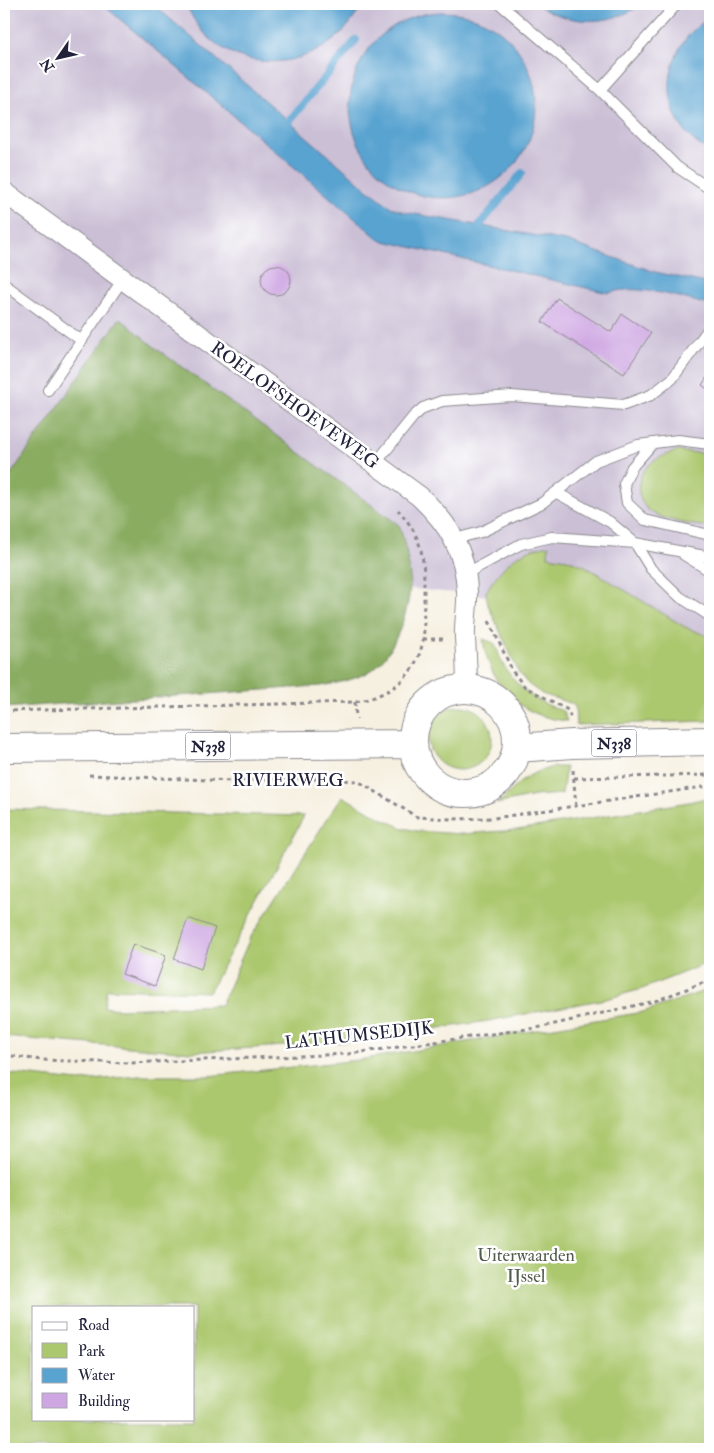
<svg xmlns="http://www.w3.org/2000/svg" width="714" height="1453" viewBox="0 0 714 1453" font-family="'IM FELL Double Pica',serif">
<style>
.industrial{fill:#cbbfd5}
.green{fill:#acc86e;stroke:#677554;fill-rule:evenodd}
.forest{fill:#89ac61;stroke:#56674e}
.water{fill:#59a3d0;stroke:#3e6286}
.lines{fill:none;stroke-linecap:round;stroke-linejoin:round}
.stream{stroke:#59a3d0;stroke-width:8}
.building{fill:#cea6e2}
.service-casing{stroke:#8c898e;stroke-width:12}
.minor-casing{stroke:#8c898e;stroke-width:22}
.primary-casing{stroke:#8c898e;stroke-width:30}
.path{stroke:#8c898e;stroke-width:3;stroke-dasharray:4 4;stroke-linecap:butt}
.service{stroke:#fff;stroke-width:10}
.minor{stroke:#fff;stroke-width:20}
.primary{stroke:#fff;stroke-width:28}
.labels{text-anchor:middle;stroke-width:5;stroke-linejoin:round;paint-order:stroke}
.shield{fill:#fff;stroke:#646476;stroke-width:1}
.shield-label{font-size:16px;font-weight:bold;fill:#22223b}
.street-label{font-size:18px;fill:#22223b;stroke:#fff}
.park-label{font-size:18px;fill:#525c4d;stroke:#fff}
</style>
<rect width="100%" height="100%" fill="#fff"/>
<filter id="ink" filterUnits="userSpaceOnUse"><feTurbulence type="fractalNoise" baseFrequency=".02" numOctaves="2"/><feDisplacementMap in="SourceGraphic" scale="10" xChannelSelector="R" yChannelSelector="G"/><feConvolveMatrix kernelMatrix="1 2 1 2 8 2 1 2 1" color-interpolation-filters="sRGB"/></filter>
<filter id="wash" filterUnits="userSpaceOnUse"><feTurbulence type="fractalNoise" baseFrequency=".0096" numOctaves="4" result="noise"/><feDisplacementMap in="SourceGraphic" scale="20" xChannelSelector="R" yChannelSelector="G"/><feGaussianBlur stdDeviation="1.12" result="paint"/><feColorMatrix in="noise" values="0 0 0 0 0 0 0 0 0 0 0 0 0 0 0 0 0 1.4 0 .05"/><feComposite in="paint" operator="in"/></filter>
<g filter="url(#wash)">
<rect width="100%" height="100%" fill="#f6f0e0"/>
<!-- industrial -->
<path class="industrial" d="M4,4H710V655L532,600L324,581L4,598Z"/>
<!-- green -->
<path class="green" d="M676,451L710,454V527C692,525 666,521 651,512C636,502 635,480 646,468C653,459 666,455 676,451Z
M549,545L548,556L567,559L585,566L685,627L710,637V721L576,725L575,706L570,703L542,694L528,684L519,673L488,605L486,592C494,577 509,559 525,552C532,548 541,547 549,545Z
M483,639L494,643C498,650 499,657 503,664C517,689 537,702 563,711L567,721C520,717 489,686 483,639Z
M428 738a32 32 0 1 1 64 0a32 32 0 1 1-64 0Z
M553,767H566L562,794L534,796L496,804C507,797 513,787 523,780C531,773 543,770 553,767Z
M342,796L383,819L403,828L418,831L461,834L517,830L689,802L710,797V962L642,989L606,999L488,1021L345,1042L191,1052L4,1037V809L304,816L209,992L107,989L104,1007L118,1009L221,1005L250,938Z
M710,989V1449H4V1073L79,1081L140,1076H208L359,1060L643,1012ZM34,1307H194V1419H34Z"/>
<!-- forest -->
<path class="forest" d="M120,318L157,349L399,525C405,543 410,563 410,581C411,609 393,658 369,672C354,680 338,683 321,686L4,708V484Z"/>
<!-- water -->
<path class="water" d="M102,4H153L366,188L391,207L404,212L566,241L655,272L710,284V305C679,298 640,283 608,293L380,240Z
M186,4H362C327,78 219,84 186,4Z
M536,4H642C611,27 568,25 536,4Z
M350 105a93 93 0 1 1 186 0a93 93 0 1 1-186 0Z
M710,18V151C654,124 659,46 710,18Z"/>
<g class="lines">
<!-- stream -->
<path class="stream" d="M289,121L356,40
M479,226L522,173"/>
</g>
<g id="blocks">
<!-- building -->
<path class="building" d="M261 280a15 15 0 1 1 30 0a15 15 0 1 1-30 0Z
M557,298L611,332L622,314L651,333L624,374L542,322Z
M707,377L710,379V391L702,385Z
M188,918L215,928L201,969L174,959Z
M133,944L166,955L155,986L122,974Z"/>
</g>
</g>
<g filter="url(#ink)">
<use href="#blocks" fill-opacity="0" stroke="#8c898e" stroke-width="1"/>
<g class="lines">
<!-- service casing -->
<g class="service-casing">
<path id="service" d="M500,4L600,90L677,167L710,189
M600,90L677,4
M4,284L82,341
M48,390L123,279
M653,443L632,467L624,484L627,503L645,520L710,535
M375,464L413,417L423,408L442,401L512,396L624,405L651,395L672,379L710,327
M557,493L610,522L635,543L651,569L680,597L710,616
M455,539L481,532L542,503L596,461L638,445L678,440L710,444
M684,555L710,571
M465,574L521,544L552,537L635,543L710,557"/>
</g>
<!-- minor casing -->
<g class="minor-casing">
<path id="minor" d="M4,192L419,496C448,523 466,551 467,592C468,607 464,623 465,638C466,655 467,671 467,688"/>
</g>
<!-- primary casing -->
<g class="primary-casing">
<path id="primary" d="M413 741a52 52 0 1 1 104 0a52 52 0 1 1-104 0Z
M4,748L413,744
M517,748L572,744L710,741"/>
</g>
<!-- path -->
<path class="path" d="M489,621L513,672L525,687L568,710L571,719
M423,639H443
M355,702L356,719
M4,711L355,702C390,696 417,676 423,640C425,628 423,614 424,602C424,563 426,540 398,510
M573,770L576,807
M89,775L232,781L294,778L358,781L417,817L452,819L494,818L710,786
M574,778L710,775
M4,1055L41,1060L130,1063L348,1054L542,1027L655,1001L710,980"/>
<!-- service -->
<use href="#service" class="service"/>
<!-- minor -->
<use href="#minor" class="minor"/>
<!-- primary -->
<use href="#primary" class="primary"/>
</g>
</g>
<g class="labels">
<!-- shield labels -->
<g class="shield">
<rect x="591.5" y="729.5" width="45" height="27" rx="4"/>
<rect x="185.5" y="732.5" width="45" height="27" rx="4"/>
</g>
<g class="shield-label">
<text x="614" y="749">N338</text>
<text x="208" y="752">N338</text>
</g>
<!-- street labels -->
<g class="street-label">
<text transform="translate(295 405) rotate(36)" y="6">ROELOFSHOEVEWEG</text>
<text x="288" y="786">RIVIERWEG</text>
<text transform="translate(359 1035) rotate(-6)" y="6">LATHUMSEDIJK</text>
</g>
<!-- park labels -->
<g class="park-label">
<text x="526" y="1261">Uiterwaarden<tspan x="526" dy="21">IJssel</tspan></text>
</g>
</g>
<!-- margin -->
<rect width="714" height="1453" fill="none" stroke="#fff" stroke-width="20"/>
<!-- legend -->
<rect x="32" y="1306" width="162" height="115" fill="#ffffff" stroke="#a7a7b1"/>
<rect x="42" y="1322" width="25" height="8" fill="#ffffff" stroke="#a7a7b1"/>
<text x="78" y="1330" font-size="15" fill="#22223b">Road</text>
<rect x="42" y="1343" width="25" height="15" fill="#acc86e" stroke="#a7a7b1"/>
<text x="78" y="1356" font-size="15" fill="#22223b">Park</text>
<rect x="42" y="1368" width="25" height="15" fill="#59a3d0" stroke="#a7a7b1"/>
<text x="78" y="1380" font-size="15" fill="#22223b">Water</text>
<rect x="42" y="1393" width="25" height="15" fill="#cea6e2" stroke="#a7a7b1"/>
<text x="78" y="1406" font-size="15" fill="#22223b">Building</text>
<!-- north arrow -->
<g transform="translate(58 58) rotate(236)" stroke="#ffffff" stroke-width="4" paint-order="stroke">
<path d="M0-4L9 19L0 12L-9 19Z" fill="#22223b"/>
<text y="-8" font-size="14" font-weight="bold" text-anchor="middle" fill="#22223b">N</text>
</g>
</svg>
